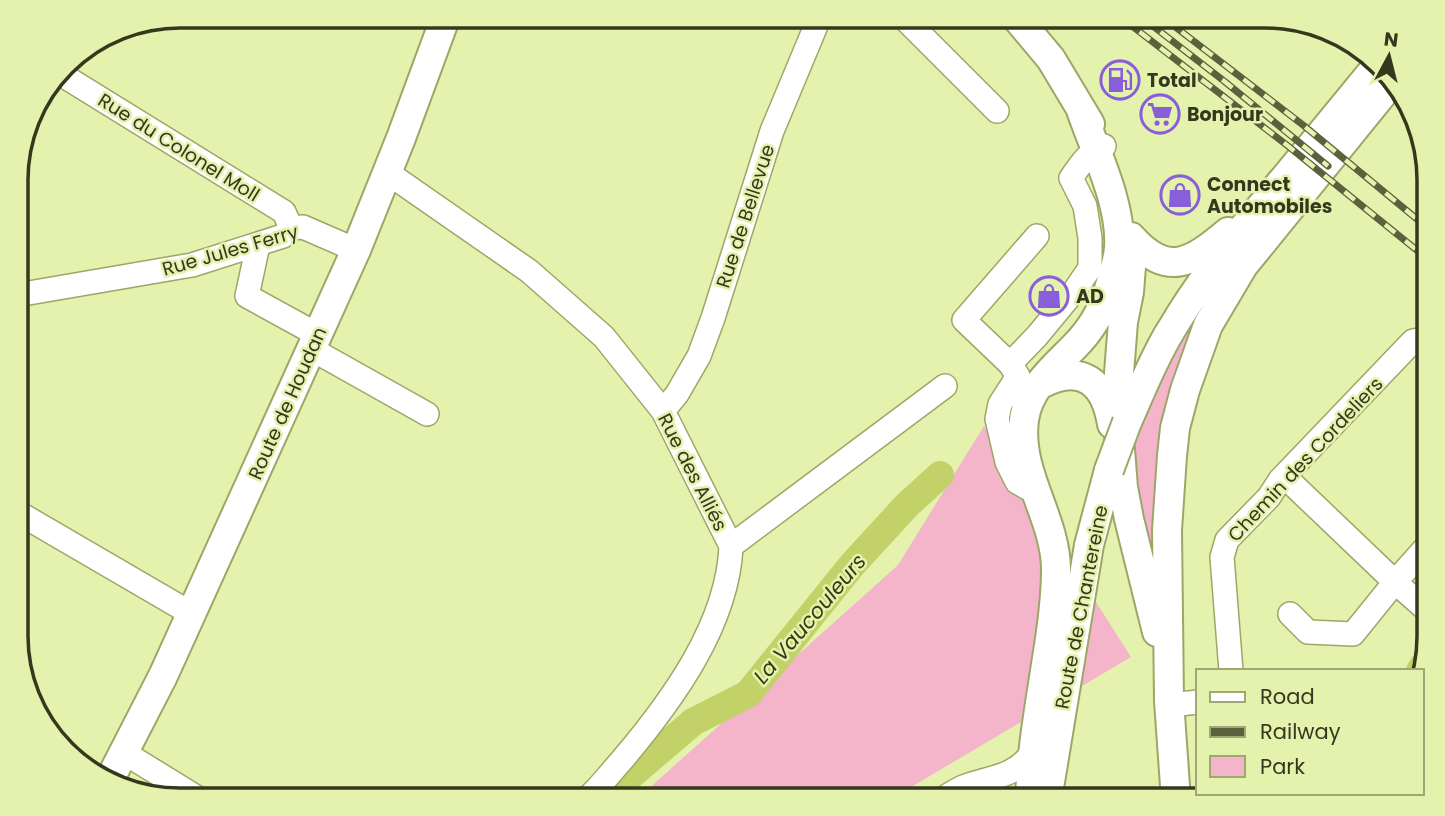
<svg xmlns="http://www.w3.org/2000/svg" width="1445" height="816" viewBox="0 0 1445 816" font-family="Poppins,sans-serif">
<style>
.green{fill:#f4b4ca}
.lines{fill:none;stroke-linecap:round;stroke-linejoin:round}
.river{stroke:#c2d268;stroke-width:28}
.minor-casing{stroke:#9ca767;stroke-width:26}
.major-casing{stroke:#9ca767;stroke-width:32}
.minor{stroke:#fff;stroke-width:23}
.major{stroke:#fff;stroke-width:28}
.rail-casing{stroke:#5b613d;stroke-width:7}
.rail{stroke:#e5f2ae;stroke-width:4.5;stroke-dasharray:13;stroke-linecap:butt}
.major-bridge-casing{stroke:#9ca767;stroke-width:32;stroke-linecap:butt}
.major-bridge{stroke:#fff;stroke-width:28}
.labels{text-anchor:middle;stroke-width:5;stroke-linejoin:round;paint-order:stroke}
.poi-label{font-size:19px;font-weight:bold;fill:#34391e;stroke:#e5f2ae;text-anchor:start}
.street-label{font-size:19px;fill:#34391e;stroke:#e5f2ae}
.water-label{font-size:21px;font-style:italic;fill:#353b0e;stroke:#e5f2ae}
.rim{fill:none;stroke:#34391e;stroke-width:3.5}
</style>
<rect width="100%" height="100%" fill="#e5f2ae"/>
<!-- green -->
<path class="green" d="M1221,270L1153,561L1139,507L1132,441L1154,387Z
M984,426L1131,657L901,793L892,800H636L898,565Z"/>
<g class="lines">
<!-- river -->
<path class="river" d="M1420,671L1423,666
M602,800L693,722L748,694L852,565L907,505L940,475
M1217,800L1225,793"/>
<!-- minor casing -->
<g class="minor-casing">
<path id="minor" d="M902,16L997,111
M59,73L284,212L291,228
M388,173L529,271L604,337L663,411L731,546C728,625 671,702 622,760C610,773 599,789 585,800
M258,245L247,296L318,335
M17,295L192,265L283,236L291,228L303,227L356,250
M310,351L322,355L427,414
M1010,364L1037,336L1075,290L1090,268V238L1085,206L1071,178C1080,165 1089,151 1104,146
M1018,376L1010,364L964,320L1037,236
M1018,376L1000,404L997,419L1007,462L1017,482L1038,494
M663,411L677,394L699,356L713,318L772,131L820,16
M1284,476L1395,582L1429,544
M17,512L192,614
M731,546L945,386
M1290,614L1308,632L1353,634L1395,582L1429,612
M1231,671L1222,557L1227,540L1269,497L1280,480L1413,341L1429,338
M1170,705L1198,702
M123,752L201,800
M941,800C949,795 957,789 966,786C991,777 1015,777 1032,753"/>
</g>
<!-- major casing -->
<g class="major-casing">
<path id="major" d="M1015,16L1051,59L1090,124
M1131,237C1168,279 1192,262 1228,232
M1041,384C1082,363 1105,382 1112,424
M1127,422C1141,391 1153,359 1171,330C1204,274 1247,223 1289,173C1319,137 1348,101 1377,66
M1120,471L1129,519L1157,632
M1123,488L1118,423L1119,373L1123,322L1129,292L1132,254
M109,781L163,676L356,250L401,138L446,16
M1030,800C1031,752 1040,705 1047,658C1052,628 1056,599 1056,568C1055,517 1017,472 1024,420C1028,389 1053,368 1074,347C1091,330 1102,312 1109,289C1113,275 1118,261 1119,248C1122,204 1095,151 1081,110
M1047,800L1089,545L1109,470
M1176,800L1169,701L1167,530L1172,456L1175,428L1185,390L1208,325L1243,266L1393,81"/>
</g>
<!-- minor -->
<use href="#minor" class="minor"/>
<!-- major -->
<use href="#major" class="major"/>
<!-- rail casing -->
<g class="rail-casing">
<path id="rail" d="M1119,16L1288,146L1429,260
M1140,16L1224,81L1328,166
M1161,16L1303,125L1429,229"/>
</g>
<!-- rail -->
<use href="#rail" class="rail"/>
<!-- major-bridge casing -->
<g class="major-bridge-casing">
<path id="major-bridge" d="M1109,470L1127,422"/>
</g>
<!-- major-bridge -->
<use href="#major-bridge" class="major-bridge"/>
</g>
<!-- icons -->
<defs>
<g id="fuel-ring" transform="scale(2.0125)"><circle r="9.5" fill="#e5f2ae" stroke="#895fd9" stroke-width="1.5"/><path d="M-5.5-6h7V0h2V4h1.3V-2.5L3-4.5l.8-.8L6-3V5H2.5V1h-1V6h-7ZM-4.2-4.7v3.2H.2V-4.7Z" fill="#895fd9"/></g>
<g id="supermarket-ring" transform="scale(2.0125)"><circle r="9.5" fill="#e5f2ae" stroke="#895fd9" stroke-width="1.5"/><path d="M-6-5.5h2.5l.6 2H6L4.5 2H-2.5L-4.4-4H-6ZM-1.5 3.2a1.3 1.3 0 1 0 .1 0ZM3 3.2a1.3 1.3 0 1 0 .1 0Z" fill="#895fd9"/></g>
<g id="shop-ring" transform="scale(2.0125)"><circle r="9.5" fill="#e5f2ae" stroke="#895fd9" stroke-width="1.5"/><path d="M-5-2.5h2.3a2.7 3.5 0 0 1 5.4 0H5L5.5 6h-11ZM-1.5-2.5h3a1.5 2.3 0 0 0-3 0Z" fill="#895fd9"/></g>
</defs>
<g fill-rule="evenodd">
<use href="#fuel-ring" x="1120" y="80"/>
<use href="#supermarket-ring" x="1160" y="114"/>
<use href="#shop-ring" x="1180" y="195"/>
<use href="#shop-ring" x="1049" y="296"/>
</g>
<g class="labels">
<!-- poi labels -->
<g class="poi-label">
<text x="1147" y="87">Total</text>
<text x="1187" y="121">Bonjour</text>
<text x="1207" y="191">Connect<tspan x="1207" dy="22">Automobiles</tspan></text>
<text x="1076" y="303">AD</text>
</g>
<!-- street labels -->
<g class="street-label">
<text transform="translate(179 147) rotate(32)" y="7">Rue du Colonel Moll</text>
<text transform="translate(745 216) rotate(-72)" y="7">Rue de Bellevue</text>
<text transform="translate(230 250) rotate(-16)" y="7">Rue Jules Ferry</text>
<text transform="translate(287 403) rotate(-66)" y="7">Route de Houdan</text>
<text transform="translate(1305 459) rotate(-47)" y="7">Chemin des Cordeliers</text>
<text transform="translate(693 472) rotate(63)" y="7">Rue des Alliés</text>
<text transform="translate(1081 607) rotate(-79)" y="7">Route de Chantereine</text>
</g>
<!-- water labels -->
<g class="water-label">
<text transform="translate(810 619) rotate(-50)" y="7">La Vaucouleurs</text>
</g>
</g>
<!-- crop -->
<path d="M0 0H1445V816H0ZM180 28H1265A152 152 0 0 1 1417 180V636A152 152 0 0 1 1265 788H180A152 152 0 0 1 28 636V180A152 152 0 0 1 180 28Z" fill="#e5f2ae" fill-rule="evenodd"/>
<path class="rim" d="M180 28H1265A152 152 0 0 1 1417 180V636A152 152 0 0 1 1265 788H180A152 152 0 0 1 28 636V180A152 152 0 0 1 180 28Z"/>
<!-- legend -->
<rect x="1196" y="669" width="228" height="126" fill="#e5f2ae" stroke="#9ea874" stroke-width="2"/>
<rect x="1210" y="692" width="35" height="10" fill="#ffffff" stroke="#9ea874" stroke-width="2"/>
<text x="1260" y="704" font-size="21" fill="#34391e">Road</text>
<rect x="1210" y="727" width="35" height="10" fill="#5b613d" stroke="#9ea874" stroke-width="2"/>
<text x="1260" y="739" font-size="21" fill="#34391e">Railway</text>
<rect x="1210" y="756" width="35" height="21" fill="#f4b4ca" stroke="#9ea874" stroke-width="2"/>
<text x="1260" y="774" font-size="21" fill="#34391e">Park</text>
<!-- north arrow -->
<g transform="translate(1389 56) rotate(7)" stroke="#e5f2ae" stroke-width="5" paint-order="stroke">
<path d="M0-5L12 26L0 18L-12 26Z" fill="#34391e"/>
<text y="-10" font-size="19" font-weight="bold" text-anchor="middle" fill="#34391e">N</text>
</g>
</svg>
